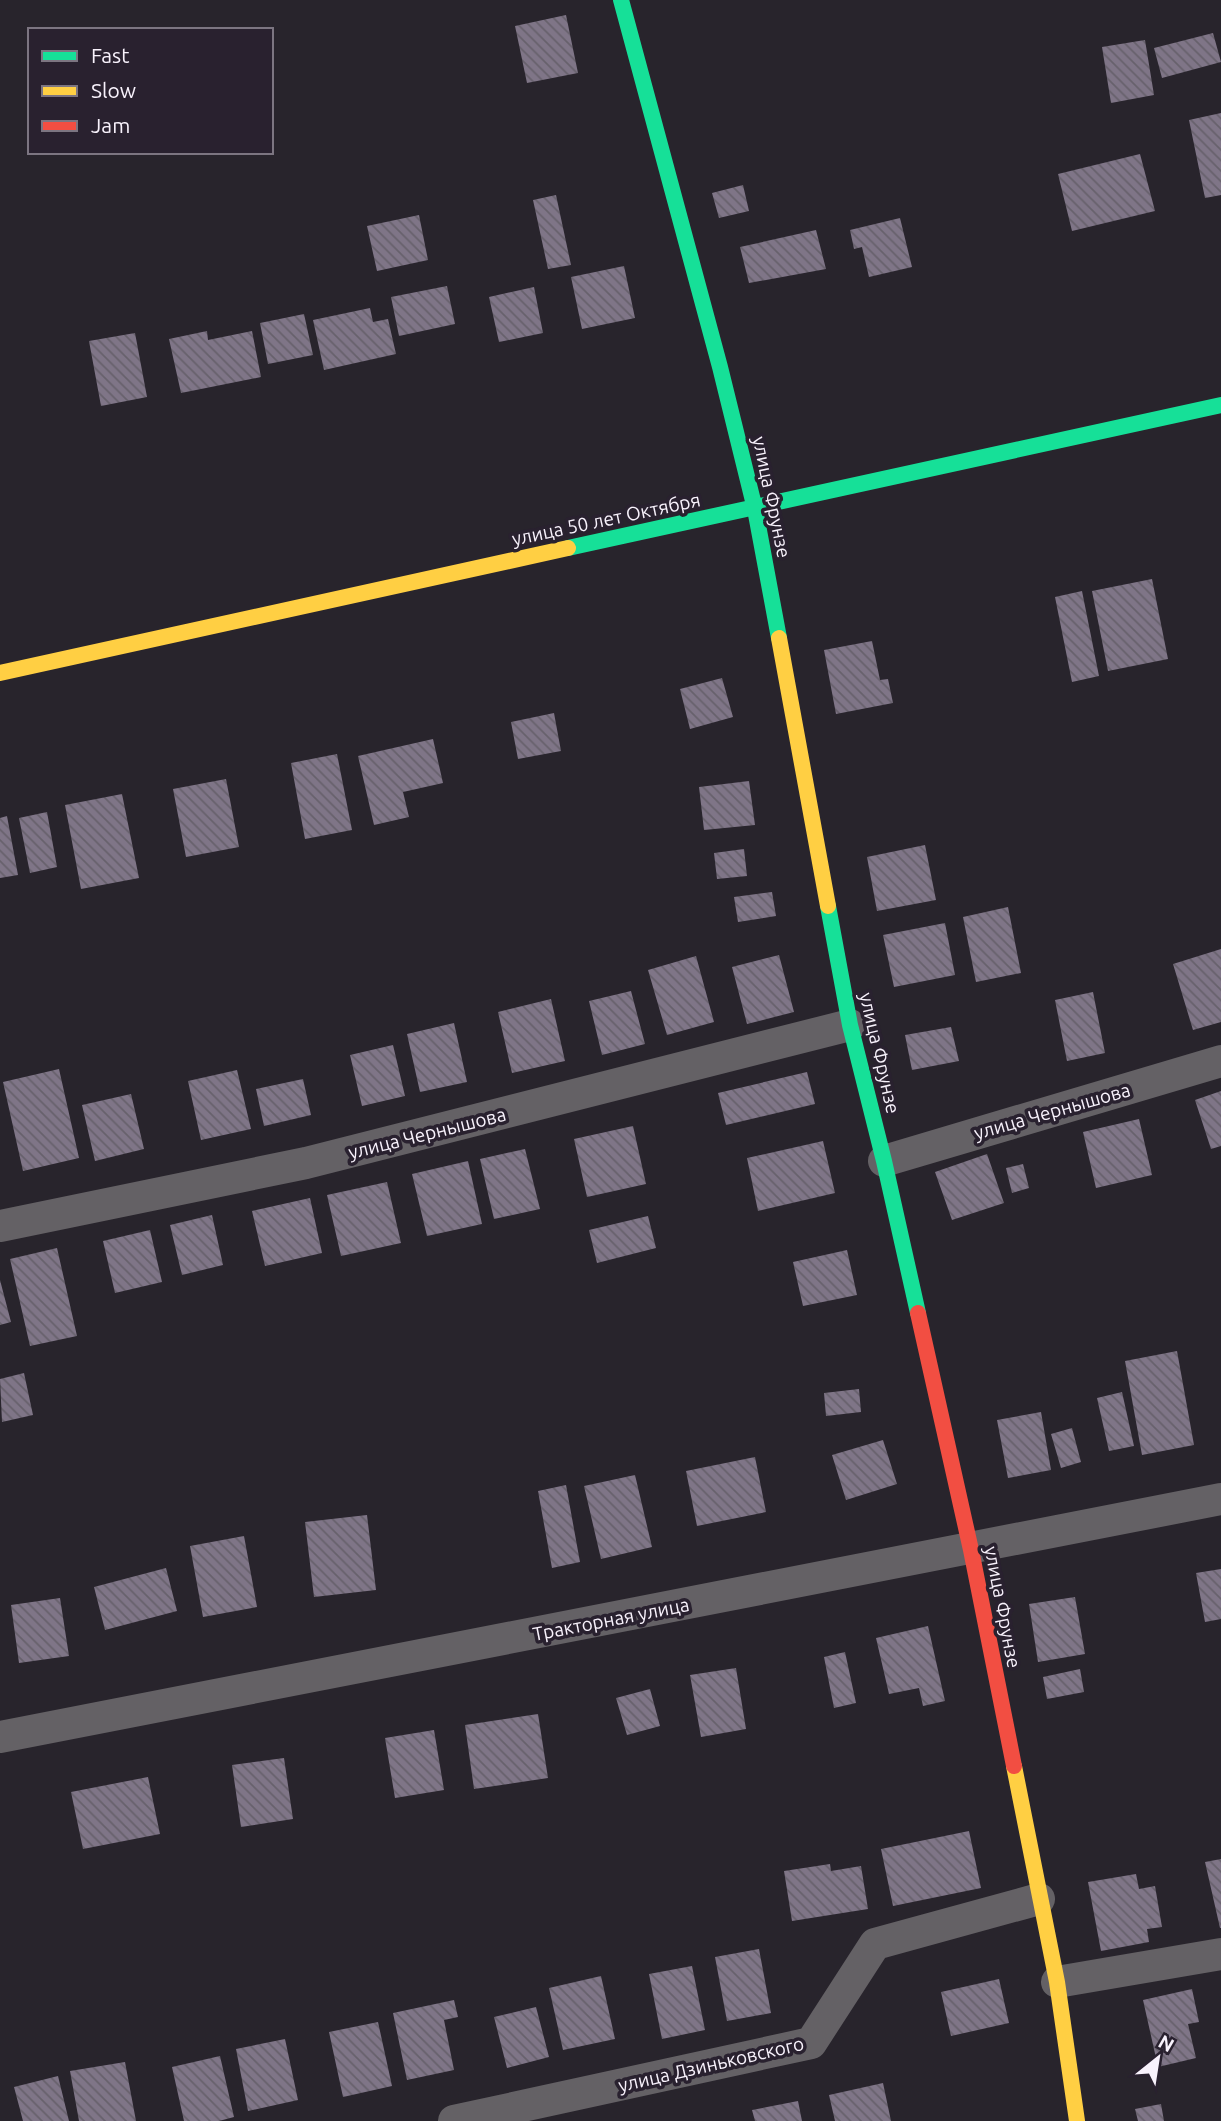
<svg xmlns="http://www.w3.org/2000/svg" width="1221" height="2121" viewBox="0 0 1221 2121" font-family="Ubuntu,sans-serif">
<style>
.building{fill:url(#building-back-hatch)}
.lines{fill:none;stroke-linecap:round;stroke-linejoin:round}
.street{stroke:#646165;stroke-width:32}
.fast{stroke:#16e098;stroke-width:16}
.slow{stroke:#ffcf43;stroke-width:16}
.jam{stroke:#f24e42;stroke-width:16}
.labels{text-anchor:middle;stroke-width:7;stroke-linejoin:round;paint-order:stroke}
.street-label{font-size:19px;fill:#f8f2fc;stroke:#29212f}
</style>
<defs>
<pattern id="building-back-hatch" width="6" height="6" patternUnits="userSpaceOnUse" patternTransform="scale(1.75)"><rect width="6" height="6" fill="#7f7587"/><path d="M-1 5l2 2M0 0l6 6M5-1l2 2" fill="none" stroke="#67616c"/></pattern>
</defs>
<rect width="100%" height="100%" fill="#28242c"/>
<!-- building -->
<path class="building" d="M566,15L578,73L527,83L515,26Z
M1213,33L1221,62L1162,78L1154,48Z
M1145,40L1154,95L1111,103L1102,47Z
M1221,113V195L1205,198L1189,120Z
M1140,154L1155,211L1072,231L1058,174Z
M743,185L749,211L719,218L712,193Z
M556,195L571,265L548,269L533,200Z
M419,215L428,260L377,271L367,226Z
M900,218L912,267L869,277L862,247L854,249L850,230Z
M816,230L826,269L749,283L740,247Z
M624,266L635,318L582,329L571,277Z
M447,286L455,324L399,336L391,297Z
M534,287L543,333L499,342L489,297Z
M370,308L373,322L388,319L396,354L324,370L313,320Z
M304,314L313,355L268,364L260,323Z
M207,331L208,340L252,331L261,377L181,393L169,339Z
M135,333L147,397L101,406L89,341Z
M1152,579L1168,659L1108,671L1092,591Z
M1082,591L1099,676L1072,682L1055,597Z
M872,641L880,680L888,679L893,703L836,714L824,650Z
M722,678L733,717L690,729L680,689Z
M554,713L561,751L518,759L511,722Z
M433,739L443,783L403,792L409,817L374,825L358,756Z
M337,754L352,830L305,839L291,763Z
M226,779L239,847L186,857L173,789Z
M749,781L755,825L704,830L699,787Z
M122,794L139,878L81,889L65,805Z
M47,812L57,867L30,873L19,818Z
M7,816L18,875L0,878V818Z
M925,845L936,900L877,911L867,857Z
M744,849L747,876L717,879L714,853Z
M772,892L776,916L738,922L734,897Z
M1008,907L1021,973L976,982L963,917Z
M945,923L955,975L894,987L883,935Z
M1221,949V1022L1193,1030L1173,964Z
M779,955L794,1012L747,1024L732,967Z
M696,956L714,1022L667,1035L648,970Z
M631,991L645,1044L602,1055L589,1001Z
M1093,992L1105,1053L1067,1061L1055,1000Z
M551,999L565,1061L512,1073L498,1012Z
M454,1023L467,1082L420,1092L407,1034Z
M951,1027L959,1061L912,1070L905,1035Z
M393,1045L405,1096L362,1106L350,1055Z
M59,1069L79,1158L23,1171L3,1082Z
M237,1070L251,1129L201,1140L188,1081Z
M807,1072L815,1104L726,1125L718,1093Z
M303,1079L311,1115L264,1126L256,1089Z
M1221,1091V1146L1211,1149L1195,1100Z
M131,1094L144,1149L95,1161L82,1105Z
M1139,1119L1152,1175L1096,1188L1083,1132Z
M633,1126L646,1184L587,1197L574,1139Z
M823,1141L835,1193L758,1211L747,1158Z
M525,1149L540,1209L494,1219L480,1159Z
M987,1154L1004,1203L952,1220L935,1172Z
M468,1161L482,1224L427,1236L412,1174Z
M1023,1164L1029,1188L1012,1193L1006,1168Z
M387,1182L401,1243L341,1256L327,1195Z
M310,1198L322,1253L265,1266L252,1211Z
M212,1215L223,1265L182,1275L170,1225Z
M648,1216L656,1248L597,1263L589,1230Z
M150,1230L162,1282L115,1293L103,1241Z
M57,1248L77,1336L30,1346L10,1259Z
M847,1250L857,1295L803,1306L793,1262Z
M0,1280L11,1322L0,1325Z
M1177,1351L1194,1445L1142,1455L1125,1361Z
M24,1373L33,1415L2,1422L0,1379Z
M859,1389L861,1412L826,1416L824,1393Z
M1122,1392L1134,1446L1109,1451L1097,1398Z
M1041,1412L1051,1470L1008,1478L997,1420Z
M1072,1428L1081,1462L1061,1468L1051,1434Z
M883,1440L897,1484L846,1500L832,1455Z
M755,1457L766,1512L697,1526L686,1471Z
M635,1475L652,1547L601,1559L584,1486Z
M566,1485L580,1562L552,1568L538,1491Z
M367,1515L376,1590L314,1597L305,1522Z
M244,1536L257,1607L203,1617L190,1546Z
M166,1568L177,1611L105,1630L94,1587Z
M1221,1569V1619L1205,1622L1196,1573Z
M1075,1597L1085,1654L1038,1662L1029,1604Z
M60,1598L69,1656L19,1663L11,1605Z
M928,1626L945,1701L923,1706L919,1688L889,1694L876,1638Z
M845,1652L856,1703L834,1708L824,1657Z
M736,1668L746,1729L701,1737L690,1675Z
M1080,1669L1084,1692L1047,1699L1043,1677Z
M650,1689L660,1726L627,1735L616,1698Z
M538,1714L548,1778L474,1789L465,1725Z
M434,1730L444,1790L395,1798L385,1738Z
M284,1758L293,1819L241,1827L232,1765Z
M148,1777L160,1834L83,1849L71,1792Z
M969,1831L981,1888L893,1906L881,1849Z
M1221,1859V1928H1220L1205,1862Z
M830,1864L831,1871L861,1866L868,1909L792,1921L784,1871Z
M1136,1874L1139,1889L1155,1886L1162,1927L1147,1929L1149,1942L1101,1951L1088,1882Z
M759,1949L771,2013L727,2021L715,1957Z
M692,1966L705,2030L662,2039L649,1974Z
M601,1976L615,2039L563,2050L549,1988Z
M999,1979L1009,2023L951,2036L941,1992Z
M1192,1989L1199,2022L1188,2024L1196,2058L1158,2067L1143,2000Z
M454,2000L458,2017L444,2020L454,2070L407,2080L393,2013Z
M536,2007L549,2057L507,2068L494,2017Z
M378,2022L392,2086L343,2097L329,2032Z
M285,2039L298,2100L248,2111L236,2049Z
M220,2056L234,2117L219,2121H184L172,2067Z
M125,2062L136,2121H79L70,2071Z
M58,2076L69,2121H23L14,2087Z
M883,2083L891,2121H835L829,2095Z
M798,2101L802,2121H755L752,2110Z
M1161,2104L1164,2121H1138L1135,2109Z"/>
<g class="lines">
<!-- street -->
<path class="street" d="M884,1161L1221,1061
M0,1226L306,1163L850,1025
M0,1737L1221,1499
M1057,1982L1221,1954
M454,2121L811,2043L875,1944L1039,1899"/>
<!-- fast -->
<path class="fast" d="M621,0L720,367L755,509L779,638
M568,548L1221,405
M828,906L850,1025L884,1161L918,1313"/>
<!-- slow -->
<path class="slow" d="M779,638L828,906
M0,673L568,548
M1014,1766L1057,1982L1077,2121"/>
<!-- jam -->
<path class="jam" d="M918,1313L971,1550L1014,1766"/>
</g>
<g class="labels">
<!-- street labels -->
<g class="street-label">
<text transform="translate(772 497) rotate(78)" y="7">улица Фрунзе</text>
<text transform="translate(606 519) rotate(-12)" y="7">улица 50 лет Октября</text>
<text transform="translate(880 1053) rotate(77)" y="7">улица Фрунзе</text>
<text transform="translate(1052 1111) rotate(-16)" y="7">улица Чернышова</text>
<text transform="translate(427 1133) rotate(-14)" y="7">улица Чернышова</text>
<text transform="translate(1003 1607) rotate(79)" y="7">улица Фрунзе</text>
<text transform="translate(611 1619) rotate(-11)" y="7">Тракторная улица</text>
<text transform="translate(711 2064) rotate(-13)" y="7">улица Дзиньковского</text>
</g>
</g>
<!-- legend -->
<rect x="28" y="28" width="245" height="126" fill="#29212f" stroke="#7c7581" stroke-width="2"/>
<rect x="42" y="51" width="35" height="10" fill="#16e098" stroke="#7c7581" stroke-width="2"/>
<text x="91" y="63" font-size="21" fill="#f8f2fc">Fast</text>
<rect x="42" y="86" width="35" height="10" fill="#ffcf43" stroke="#7c7581" stroke-width="2"/>
<text x="91" y="98" font-size="21" fill="#f8f2fc">Slow</text>
<rect x="42" y="121" width="35" height="10" fill="#f24e42" stroke="#7c7581" stroke-width="2"/>
<text x="91" y="133" font-size="21" fill="#f8f2fc">Jam</text>
<!-- north arrow -->
<g transform="translate(1158 2058) rotate(30)" stroke="#29212f" stroke-width="5" paint-order="stroke">
<path d="M0-5L12 26L0 18L-12 26Z" fill="#f8f2fc"/>
<text y="-10" font-size="19" font-weight="bold" text-anchor="middle" fill="#f8f2fc">N</text>
</g>
</svg>
